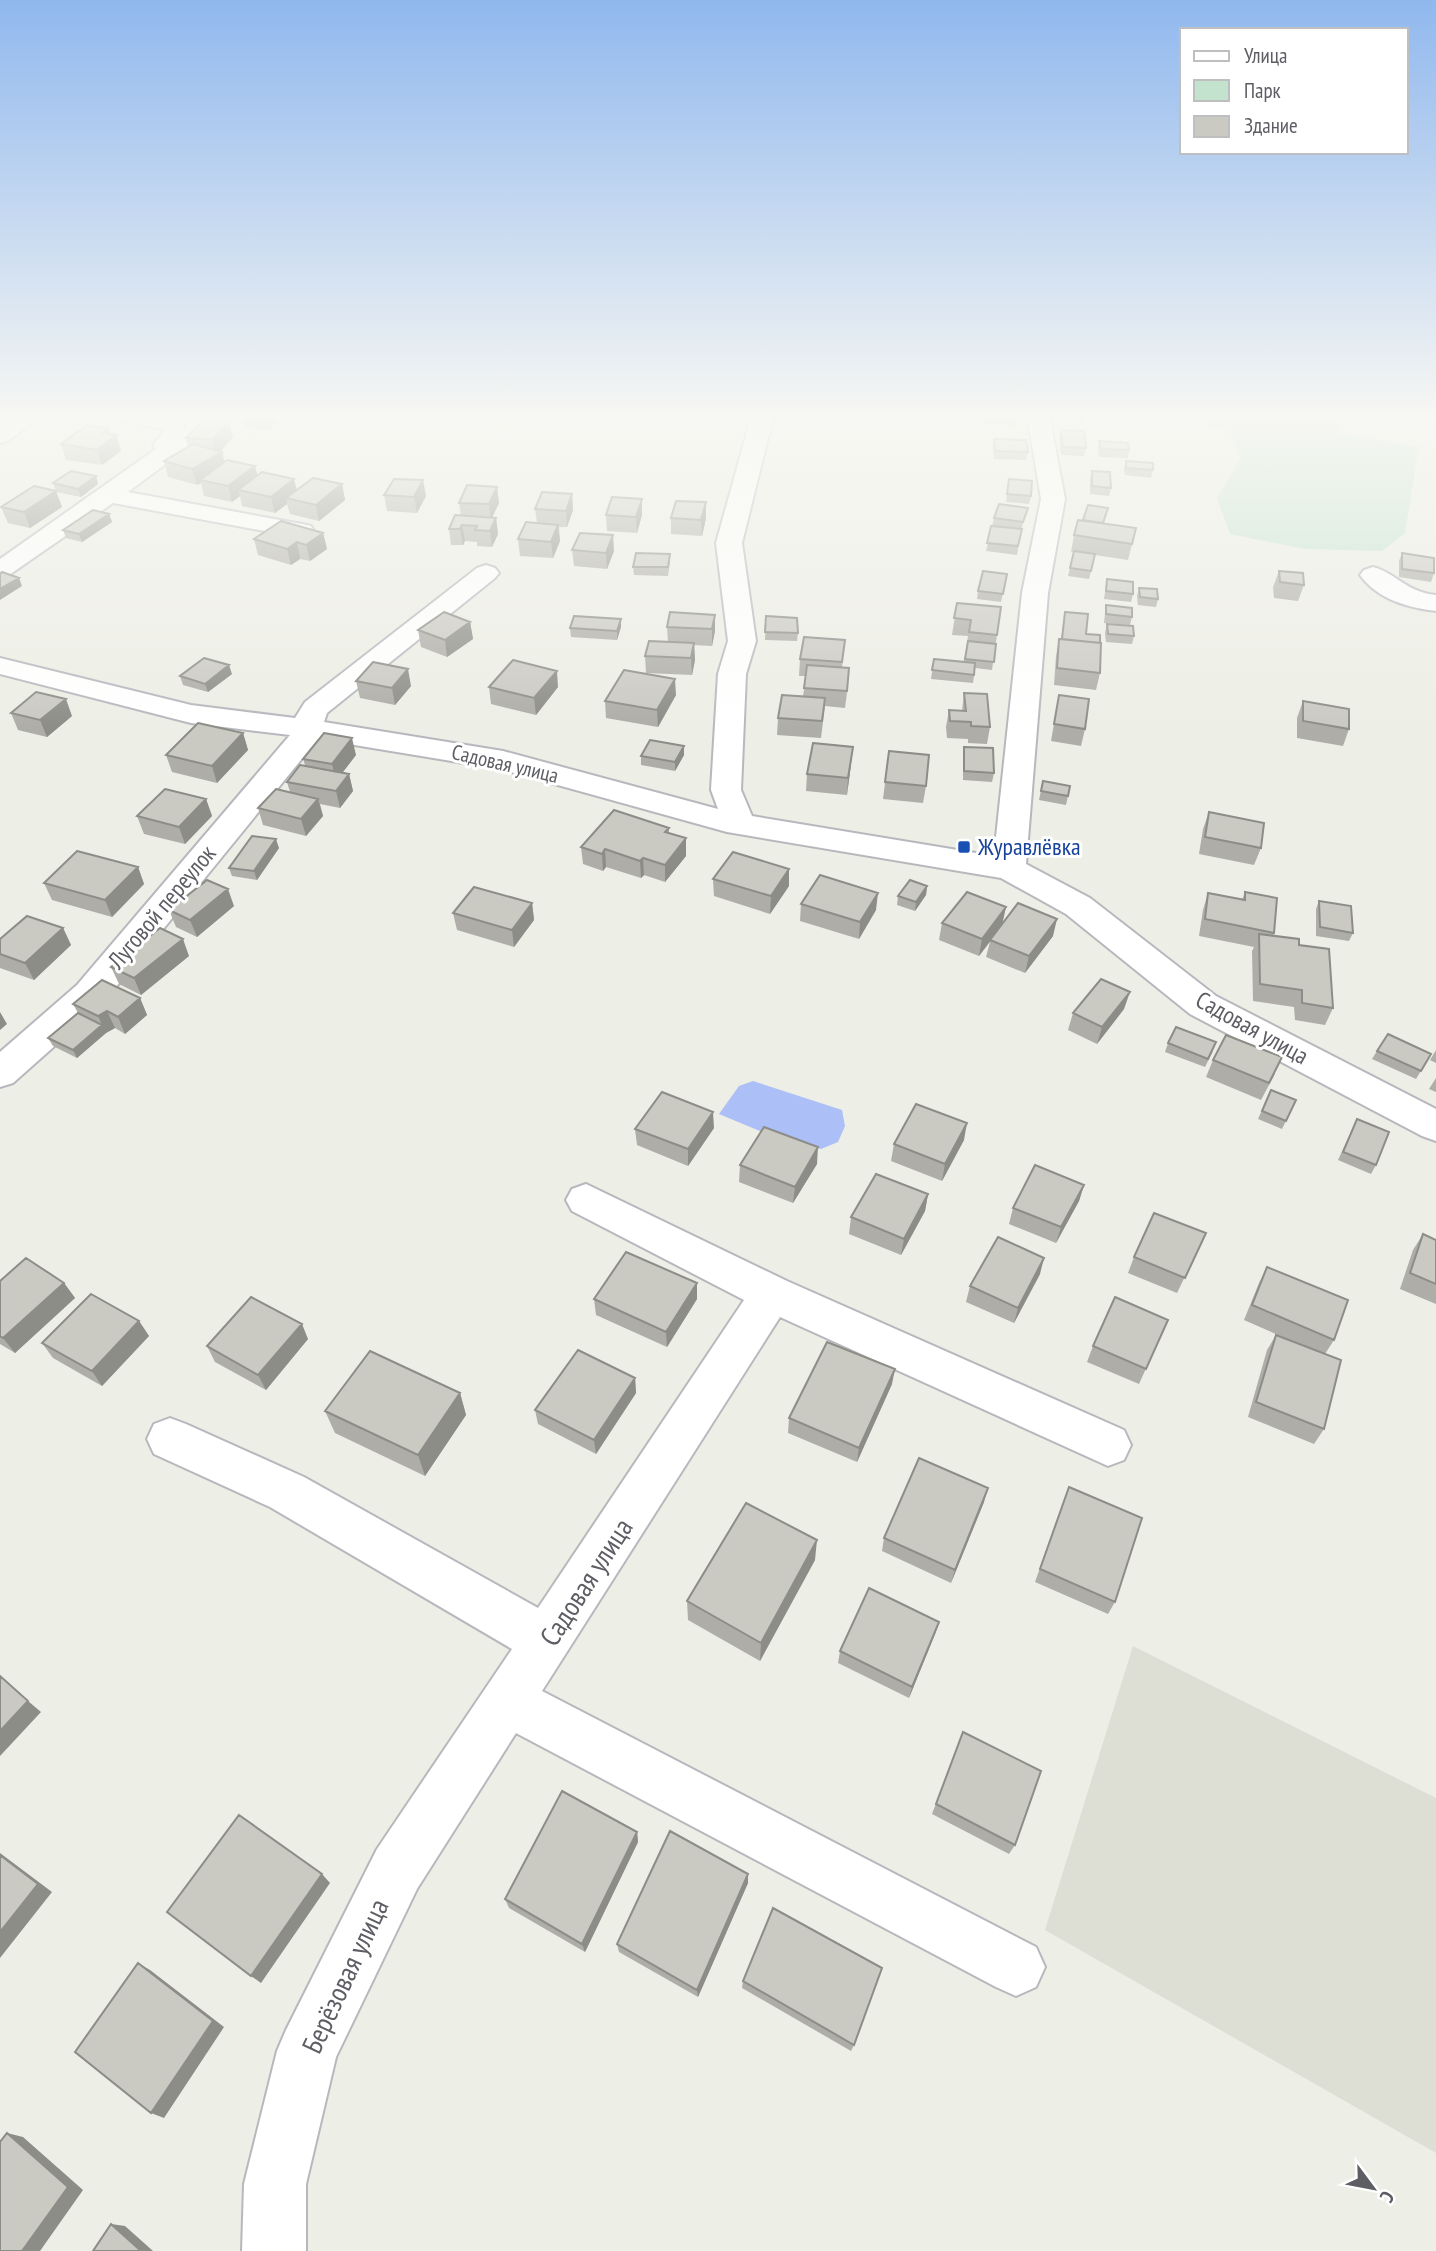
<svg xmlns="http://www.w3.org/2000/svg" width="1436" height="2251" viewBox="0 0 1436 2251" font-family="'PT Sans Narrow',sans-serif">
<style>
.education{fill:#ddded4}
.green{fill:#c4e3ce}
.water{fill:#acbff7}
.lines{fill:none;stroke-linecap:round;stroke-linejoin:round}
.minor-casing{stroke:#b7b8be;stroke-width:4}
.minor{fill:#fff;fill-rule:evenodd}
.wall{fill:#aeada7}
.shaded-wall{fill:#8d8d88}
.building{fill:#cac9c2;stroke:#8d8d88;stroke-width:2}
.transit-dot{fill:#1a4fb4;stroke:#fff;stroke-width:2.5}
.labels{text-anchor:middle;stroke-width:6;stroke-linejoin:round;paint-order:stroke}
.far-street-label{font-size:21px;fill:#5d5e64;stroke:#fff}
.transit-label{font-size:24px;fill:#164399;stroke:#fff;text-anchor:start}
.street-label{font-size:24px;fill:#5d5e64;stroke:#fff}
.near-street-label{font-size:28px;fill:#5d5e64;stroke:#fff}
</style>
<rect width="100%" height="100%" fill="#edeee5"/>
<!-- education -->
<path class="education" d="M1133,1646L1436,1798V2153L1045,1930Z"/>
<!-- green -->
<path class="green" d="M1206,414H1335L1342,434L1419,447L1405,533L1382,551L1305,549L1230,534L1217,498L1240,459L1231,431L1202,426Z"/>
<!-- water -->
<path class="water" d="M753,1081L842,1110L845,1126L838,1142L821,1149L781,1140L719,1114L739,1086Z"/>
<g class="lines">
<!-- minor casing -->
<g class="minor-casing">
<path id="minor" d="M18,414H44L8,441L0,443V426Z
M108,414H155L179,419L185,428L198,414H220L209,432L128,492L302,524L311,526L314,531L311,536L302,538L113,503L9,575L0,578V559L156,449L153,445L164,431L163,429L111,419Z
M752,414H774L742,543L756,641L746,674L741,790L752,816L994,856L1022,593L1041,499L1027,414H1049L1065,499L1048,593L1026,864L1090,898L1216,996L1436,1109V1141L1422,1136L1190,1014L1066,914L1001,878L727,832L500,769L318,739L103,1003L13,1083L0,1087V1052L77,985L290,735L191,723L0,674V658L191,705L295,718L305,702L477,568L486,565L495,568L499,573L495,578L327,713L324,722L503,751L718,809L711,790L718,674L728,641L716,543Z
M1373,567C1396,573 1406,592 1436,595V611C1409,608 1377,599 1360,575L1364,570Z
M586,1184L787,1281L1124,1430L1131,1445L1124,1460L1108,1466L780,1317L542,1691L1036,1947L1045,1967L1036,1987L1016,1996L996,1987L516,1733L417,1889L336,2057L306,2184V2251H242L244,2184L277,2051L286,2030L377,1849L512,1649L270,1507L154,1454L147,1439L154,1424L170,1418L186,1424L304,1477L538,1608L744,1300L572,1211L566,1200L572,1189Z"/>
</g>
<!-- minor -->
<use href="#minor" class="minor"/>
</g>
<!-- wall -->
<path class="wall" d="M248,414H315L312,417L276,415L277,421L269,430L245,427L243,420Z
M985,414H1017L1015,426L984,423Z
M1061,414H1085L1083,422L1062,421Z
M1373,414H1413L1412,417Z
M108,428L110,434L121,451L102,465L66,460L61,444Z
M1061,430L1086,448L1084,456L1061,455L1059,438Z
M233,437L220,451L222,452L224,462L255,466L257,475L297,490L342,484L345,500L319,521L290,514L287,504L275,513L242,506L240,496L232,502L204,496L201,483L197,485L168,477L164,461L188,447L186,438Z
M994,439L1028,452L1026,460L994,459L993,447Z
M1099,441L1129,450L1128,458L1099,457L1098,449Z
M1126,461L1153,470L1151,478L1125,475L1124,469Z
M1092,471L1111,488L1109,496L1090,494V479Z
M96,476L98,484L81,497L56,492L62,507L30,528L8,523L1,507L56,491L53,483Z
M1009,479L1031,496L1029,504L1006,502Z
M497,487L499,503L492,517L496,518L498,534L492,547L477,546V542L465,541L463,545H451L449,529L461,516L459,503Z
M572,494L573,510L567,527H559L560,541L553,558L520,556L518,539L537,523L535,509Z
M384,495L426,496L417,513L387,511Z
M642,499V515L637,533L607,531L606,515Z
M1028,508L1021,530L1017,555L986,551L994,518Z
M109,514L112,522L82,542L66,538L63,530Z
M1106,516L1104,523L1136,528L1128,560L1095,555L1089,579L1068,576L1074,552H1071L1074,535L1083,520Z
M671,518H706L702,536L671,534Z
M323,533L327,549L310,561L300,559L291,565L258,555L254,539Z
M572,550L614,551L607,569L574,566Z
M1402,553L1434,573L1431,582L1399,577V561Z
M670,554V562L668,576L634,575L633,567Z
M1279,571L1304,585L1298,601L1274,598L1273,587Z
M1007,574L1001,602L977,599L978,591Z
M1107,579L1133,594L1131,602L1104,599Z
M1139,588L1158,599L1156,607L1138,605L1137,596Z
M957,603L1001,607L992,670L975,668L973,683L931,679L934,659L964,662L968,636L952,635Z
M1106,605L1132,617L1130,625L1104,623Z
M1065,612L1086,634L1100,673L1096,690L1054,685L1056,656L1059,639H1061Z
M715,615V631L712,646L694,645L695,660L692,675L646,673L645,656L668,642L667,627Z
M766,616L798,633L797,641L765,640Z
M470,622L473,639L447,657L421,647L418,630Z
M1107,624L1134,636L1132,644L1106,642L1105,633Z
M621,627L617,640L571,637L570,628Z
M845,640L842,668L848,685L845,708L825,706L821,738L777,735L778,718L803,696L806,676H799L800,659Z
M232,674L208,692L183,685L180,676Z
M356,681L411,686L395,705L360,698Z
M489,687H558L536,715L491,704Z
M964,693L990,727L987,744L968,743V739L947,738L946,727L949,710L962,711Z
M676,695L658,727L606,718L605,701Z
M1059,695L1085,729L1081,746L1051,741Z
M1303,701L1349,729L1343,746L1297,738V718Z
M11,713L72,716L47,737L18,730Z
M243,733L248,750L217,783L172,772L166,755Z
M684,746V755L675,771L641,765V756Z
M964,747L994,773L992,782L963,780V755Z
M889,751L926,786L923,803L883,799Z
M356,755L343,772L349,774L353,791L340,808L320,804L323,816L306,836L263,825L258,808L290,792L287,782L305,765L303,759Z
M851,764L847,795L806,791L807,774Z
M1043,781L1070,786L1066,805L1039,800Z
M206,799L212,816L185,844L144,834L137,816Z
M1209,812L1261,848L1254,865L1199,854L1203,829Z
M669,828V833L686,856L665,882L644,875L641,878L606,867L603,871L583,864L581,847Z
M279,848L257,880L232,876L229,868Z
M138,867L144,884L112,917L52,900L44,883Z
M789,869V886L770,914L714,896L713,879Z
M927,886L926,895L915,911L897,905L898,896Z
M1245,892L1274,933L1273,936L1299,945L1333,1008L1325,1025L1295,1020L1294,1007L1253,1001L1252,951L1254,947L1199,936L1203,910L1208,893L1242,900Z
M1319,901L1353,933L1349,941L1316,936V909Z
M532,903L534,920L514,947L457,930L453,913Z
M801,904L876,910L859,939L800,921Z
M234,906L197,937L176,927L169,910Z
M1006,907L1002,924L1053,936L1025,973L986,957L990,942L979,956L939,940L942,923Z
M63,928L71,945L34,980L0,968V939Z
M189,956L141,995L119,984L111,967Z
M140,998L147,1015L125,1034L115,1028L106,1033L77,1058L53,1046L48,1038L78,1013L73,1004Z
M1124,1009L1097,1044L1068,1030L1073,1013Z
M1168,1043L1213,1051L1205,1067L1165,1052Z
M1436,1050V1063L1430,1060Z
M1377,1051L1431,1054L1416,1079L1372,1059Z
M1213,1060L1275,1074L1261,1100L1206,1077Z
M1436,1078V1092L1429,1089Z
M1271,1090L1296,1100L1282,1129L1258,1119Z
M1357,1119L1376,1165L1371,1174L1338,1160Z
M714,1128L688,1166L637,1145L635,1129Z
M964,1140L942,1181L891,1161L894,1144Z
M817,1164L793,1203L739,1182L740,1165Z
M1084,1185L1079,1201L1056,1243L1009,1224L1013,1208Z
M928,1194L925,1211L901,1255L849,1234L851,1217Z
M1206,1233L1177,1293L1128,1273L1134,1257Z
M1423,1234L1436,1240V1304L1400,1289L1413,1250Z
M1267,1267L1334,1340L1325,1354L1324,1429L1314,1444L1248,1417L1267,1350L1276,1335L1292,1341L1244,1320L1259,1283Z
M1040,1274L1014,1323L966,1302L970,1286Z
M0,1281L64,1283L75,1298L15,1353L0,1344Z
M697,1283V1299L667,1347L596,1315L594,1299Z
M1168,1320L1139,1384L1087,1362L1093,1346Z
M139,1321L149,1336L102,1386L53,1358L42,1343Z
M308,1339L266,1390L215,1362L207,1346Z
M635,1378L636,1393L596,1454L538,1424L535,1410Z
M892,1384L857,1462L788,1433L789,1418Z
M460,1393L466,1415L425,1476L335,1433L325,1411Z
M1069,1487L1115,1602L1108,1614L1035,1582Z
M984,1502L951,1583L882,1551L884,1538Z
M815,1560L760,1661L688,1620L687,1601Z
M939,1622L935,1634L909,1698L838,1663L840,1651Z
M963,1732L1015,1845L1009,1854L932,1814Z
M637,1832L638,1842L585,1952L509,1908L505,1899Z
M748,1883L698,1997L619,1952L617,1944Z
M743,1981L854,2045L851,2051L742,1988Z"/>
<!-- shaded-wall -->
<path class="shaded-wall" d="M276,414L277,421L269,430L267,422Z
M229,422L233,437L218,454L222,452L226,467L200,480L201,483L197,485L192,469L216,455L212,440Z
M108,428L112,439L116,435L121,451L102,465L97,450L102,433Z
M255,466L259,481L238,490L240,496L232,502L228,486Z
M96,476L98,484L81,497L78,489Z
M294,479L298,495L286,498L287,504L275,513L271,497Z
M423,480L426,496L417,513L414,497Z
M342,484L345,500L319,521L316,505Z
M497,487L499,503L491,520L489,504Z
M56,491L62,507L30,528L24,512Z
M572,494L573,510L567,527L566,511Z
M642,499V515L637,533L636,517Z
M706,502V518L702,536L701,520Z
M109,514L112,522L82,542L79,534Z
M496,518L498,534L492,547L490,531Z
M462,525L465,541L463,545L460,529Z
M558,525L560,541L553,558L551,542Z
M323,533L327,549L310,561L306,545Z
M613,535L614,551L607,569L606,553Z
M297,542L300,559L291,565L287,549Z
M19,578L22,586L0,600V589Z
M715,615V631L712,646V629Z
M621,619V627L617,640V631Z
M470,622L473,639L447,657L445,640Z
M694,643L695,660L692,675L691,658Z
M229,665L232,674L208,692L205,684Z
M408,669L411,686L395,705L392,688Z
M557,671L558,687L536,715L534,698Z
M675,679L676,695L658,727L657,710Z
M66,699L72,716L47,737L40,720Z
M243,733L248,750L217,783L212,766Z
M352,738L356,755L336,781L332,764Z
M684,746V755L675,771V762Z
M853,747L851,764L847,795L848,778Z
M349,774L353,791L340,808L336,791Z
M206,799L212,816L185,844L179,827Z
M318,799L323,816L306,836L301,819Z
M686,838V856L665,882V865Z
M276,839L279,848L257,880L254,871Z
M605,849L606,867L603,871L602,854Z
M643,858L644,875L641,878L640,861Z
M138,867L144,884L112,917L105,900Z
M789,869V886L770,914L771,896Z
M927,886L926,895L915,911L916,902Z
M228,889L234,906L197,937L190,920Z
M878,893L876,910L859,939L860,922Z
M532,903L534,920L514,947L512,930Z
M1006,907L1002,925L979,956L982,939Z
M1057,919L1053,936L1025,973L1029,956Z
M63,928L71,945L34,980L25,963Z
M183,939L189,956L141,995L134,978Z
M1130,992L1124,1009L1097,1044L1102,1027Z
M140,998L147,1015L125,1034L118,1017Z
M107,1011L115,1028L106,1033L77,1058L73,1050L102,1025L98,1016Z
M0,1012L7,1024L0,1030Z
M713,1112L714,1128L688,1166V1149Z
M967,1123L964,1140L942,1181L945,1164Z
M818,1147L817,1164L793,1203L795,1187Z
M1084,1185L1079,1201L1056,1243L1061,1227Z
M928,1194L925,1211L901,1255L904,1239Z
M1044,1258L1040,1274L1014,1323L1018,1308Z
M64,1283L75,1298L15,1353L3,1338Z
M697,1283V1299L667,1347L666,1332Z
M139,1321L149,1336L102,1386L92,1371Z
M302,1324L308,1339L266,1390L258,1375Z
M895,1369L892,1384L857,1462L859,1448Z
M635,1378L636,1393L596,1454L594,1440Z
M460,1393L466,1415L425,1476L418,1455Z
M988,1488L984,1502L951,1583L955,1570Z
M817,1540L815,1560L760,1661L761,1643Z
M939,1622L935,1634L909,1698L912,1687Z
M28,1701L41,1712L0,1756V1731Z
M637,1832L638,1842L585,1952L582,1944Z
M0,1853L52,1892L0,1958Z
M322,1874L330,1883L261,1983L251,1976Z
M748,1874V1883L698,1997L697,1990Z
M138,1963L150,1970L224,2027L164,2118L151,2113Z
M7,2133L23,2137L83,2190L40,2251H22Z
M111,2224L125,2226L153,2251H141Z"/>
<!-- building -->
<path class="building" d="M248,414H275L267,422L243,420Z
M203,420L229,422L212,440L186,438Z
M87,425L108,428L102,433L116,435L97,450L61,444Z
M1061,430L1084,431L1086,448L1063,447Z
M994,439L1026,440L1028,452L995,451Z
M1099,441L1128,443L1129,450L1101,449Z
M193,444L222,452L192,469L164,461Z
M227,460L255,466L228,486L200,480Z
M1126,461L1153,463V470L1126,468Z
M71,471L96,476L78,489L53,483Z
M1092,471L1110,472L1111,488L1092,486Z
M262,472L294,479L271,497L238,490Z
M313,478L342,484L316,505L286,498Z
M394,479L423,480L414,497L384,495Z
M1009,479L1032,481L1031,496L1007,494Z
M467,485L497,487L489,504L459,503Z
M34,486L56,491L24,512L1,507Z
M542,492L572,494L566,511L535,509Z
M612,497L642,499L636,517L606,515Z
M676,501L706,502L701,520L671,518Z
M999,504L1028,508L1023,522L994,518Z
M1088,505L1108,508L1103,523L1083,520Z
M93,510L109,514L79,534L63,530Z
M455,515L496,518L490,531L475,530L477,526L462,525L460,529H449Z
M1078,520L1136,528L1132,544L1074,535Z
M281,521L323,533L306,545L297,542L287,549L254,539Z
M526,522L558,525L551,542L518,539Z
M991,526L1022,529L1018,546L987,543Z
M580,533L613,535L606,553L572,550Z
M1074,551L1095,554L1091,571L1070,568Z
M636,553L670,554L668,567H633Z
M1402,553L1434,558V573L1402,569Z
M983,571L1007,574L1003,594L978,591Z
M1279,571L1303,573L1304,585L1280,582Z
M2,572L19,578L0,589V574Z
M1107,579L1133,582V594L1106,591Z
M1139,588L1157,589L1158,599L1140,597Z
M957,603L1001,607L997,635L969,632L971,620L954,618Z
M1106,605L1132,608V617L1106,614Z
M444,612L470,622L445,640L418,630Z
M670,612L715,615L712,629L667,627Z
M1065,612L1088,614L1086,634L1100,635V643L1062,639Z
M574,616L621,619L617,631L570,628Z
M766,616L797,618L798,633L765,632Z
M1107,624L1133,626L1134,636L1108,634Z
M804,637L845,640L842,662L800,659Z
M1059,639L1101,643L1100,673L1057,668Z
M649,641L694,643L691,658L645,656Z
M968,641L996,644L994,662L965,659Z
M204,658L229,665L205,684L180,676Z
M934,659L975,663L974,675L932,670Z
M513,660L557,671L534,698L489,687Z
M373,662L408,669L392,688L356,681Z
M807,665L849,668L847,691L804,688Z
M624,670L675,679L657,710L605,701Z
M36,692L66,699L40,720L11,713Z
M964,693L987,694L990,727L971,726V722L950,721L949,710L966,711Z
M782,695L825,698L822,721L778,718Z
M1059,695L1089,699L1085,729L1054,724Z
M1303,701L1349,709V729L1303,721Z
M198,723L243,733L212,766L166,755Z
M324,733L352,738L332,764L303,759Z
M650,740L684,746L675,762L641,756Z
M813,743L853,747L848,778L807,774Z
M964,747L993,748L994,773L964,771Z
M889,751L929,755L926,786L885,782Z
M300,765L349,774L336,791L287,782Z
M1043,781L1070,786L1068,796L1041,791Z
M165,789L206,799L179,827L137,816Z
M276,789L318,799L301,819L258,808Z
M614,810L669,828L665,832L686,838L665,865L643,858L640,861L605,849L602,854L581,847Z
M1209,812L1264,823L1261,848L1205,837Z
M252,836L276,839L254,871L229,868Z
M77,851L138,867L105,900L44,883Z
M733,852L789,869L771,896L713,879Z
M820,875L878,893L860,922L801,904Z
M207,880L228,889L190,920L169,910Z
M910,880L927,886L916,902L898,896Z
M474,887L532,903L512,930L453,913Z
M967,892L1006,907L982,939L942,923Z
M1245,892L1277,898L1274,933L1205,919L1208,893L1245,900Z
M1319,901L1351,906L1353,933L1320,927Z
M1018,903L1057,919L1029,956L990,940Z
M27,916L63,928L25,963L0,954V939Z
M160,928L183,939L134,978L111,967Z
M1259,934L1299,939V945L1329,949L1333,1008L1302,1003V990L1260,984Z
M1101,979L1130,992L1102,1027L1073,1013Z
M102,980L140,998L118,1017L107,1011L98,1016L73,1004Z
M78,1013L102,1025L73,1050L48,1038Z
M1176,1027L1216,1042L1208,1059L1168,1043Z
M1388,1034L1431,1054L1421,1071L1377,1051Z
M1226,1035L1282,1057L1269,1083L1213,1060Z
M1271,1090L1296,1100L1286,1121L1262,1111Z
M662,1092L713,1112L688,1149L635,1129Z
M916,1104L967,1123L945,1164L894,1144Z
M1357,1119L1389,1132L1376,1165L1343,1152Z
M764,1127L818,1147L795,1187L740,1165Z
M1035,1165L1084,1185L1061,1227L1013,1208Z
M876,1174L928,1194L904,1239L851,1217Z
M1154,1213L1206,1233L1185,1278L1134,1257Z
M1423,1234L1436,1240V1284L1410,1273Z
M998,1237L1044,1258L1018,1308L970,1286Z
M626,1252L697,1283L666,1332L594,1299Z
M26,1258L64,1283L3,1338L0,1336V1281Z
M1267,1267L1348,1300L1334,1340L1252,1305Z
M91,1294L139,1321L92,1371L42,1343Z
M251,1297L302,1324L258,1375L207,1346Z
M1115,1297L1168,1320L1146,1369L1093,1346Z
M1276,1335L1341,1360L1324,1429L1256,1402Z
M827,1342L895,1369L859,1448L789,1418Z
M578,1350L635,1378L594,1440L535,1410Z
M370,1351L460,1393L418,1455L325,1411Z
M919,1458L988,1488L955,1570L884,1538Z
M1069,1487L1142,1518L1115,1602L1040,1569Z
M746,1503L817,1540L761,1643L687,1601Z
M869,1588L939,1622L912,1687L840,1651Z
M0,1676L28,1701L0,1731Z
M963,1732L1041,1771L1015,1845L936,1804Z
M562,1791L637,1832L582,1944L505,1899Z
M239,1815L322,1874L251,1976L167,1912Z
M670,1831L748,1874L697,1990L617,1944Z
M0,1855L38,1884L0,1932Z
M773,1908L882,1968L854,2045L743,1981Z
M138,1963L213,2021L151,2113L75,2052Z
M7,2133L68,2187L22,2251H0V2142Z
M111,2224L141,2251H93Z"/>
<!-- sky -->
<linearGradient id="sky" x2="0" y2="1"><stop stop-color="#90b8ee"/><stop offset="0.57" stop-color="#f7f7f3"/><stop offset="1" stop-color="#f7f7f3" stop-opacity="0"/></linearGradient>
<rect width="1436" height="729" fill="url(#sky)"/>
<!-- markers -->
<rect class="transit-dot" x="957" y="840" width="14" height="14" rx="3.5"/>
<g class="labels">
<!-- far-street labels -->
<g class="far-street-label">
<text transform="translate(505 764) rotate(13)" y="7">Садовая улица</text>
</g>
<!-- transit labels -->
<g class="transit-label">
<text x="978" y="855">Журавлёвка</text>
</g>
<!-- street labels -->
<g class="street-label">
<text transform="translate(162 907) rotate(-50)" y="8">Луговой переулок</text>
<text transform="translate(1252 1028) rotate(29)" y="8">Садовая улица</text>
</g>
<!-- near-street labels -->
<g class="near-street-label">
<text transform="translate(586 1582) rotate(-57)" y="10">Садовая улица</text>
<text transform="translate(345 1976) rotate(-65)" y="10">Берёзовая улица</text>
</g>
</g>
<!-- legend -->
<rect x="1180" y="28" width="228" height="126" fill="#ffffff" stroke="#bebfc1" stroke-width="2"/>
<rect x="1194" y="51" width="35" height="10" fill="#ffffff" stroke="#bebfc1" stroke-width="2"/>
<text x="1244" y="63" font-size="21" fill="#5d5e64">Улица</text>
<rect x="1194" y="80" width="35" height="21" fill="#c4e3ce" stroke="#bebfc1" stroke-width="2"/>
<text x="1244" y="98" font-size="21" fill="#5d5e64">Парк</text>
<rect x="1194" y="116" width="35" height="21" fill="#cac9c2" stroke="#bebfc1" stroke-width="2"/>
<text x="1244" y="133" font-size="21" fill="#5d5e64">Здание</text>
<!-- north arrow -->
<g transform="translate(1373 2188) rotate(122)" stroke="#ffffff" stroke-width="5" paint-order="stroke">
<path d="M0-5L12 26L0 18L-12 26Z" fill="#5d5e64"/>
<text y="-10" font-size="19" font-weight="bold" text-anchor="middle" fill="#5d5e64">С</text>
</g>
</svg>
